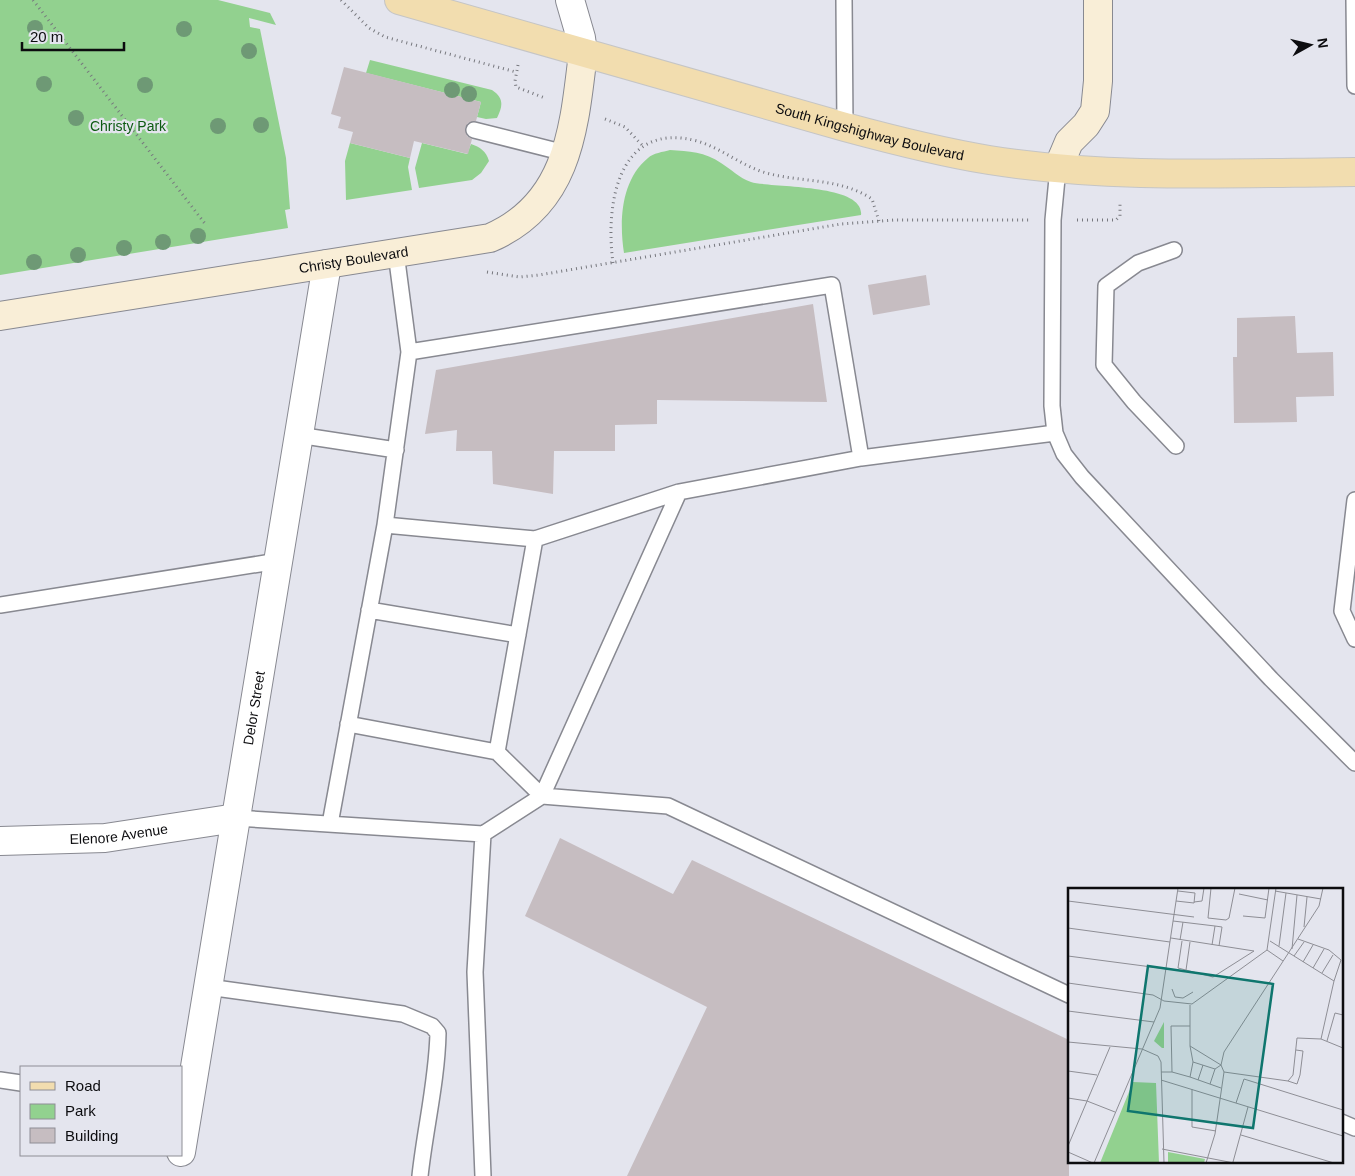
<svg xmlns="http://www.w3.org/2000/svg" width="1355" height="1176" viewBox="0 0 1355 1176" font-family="Helvetica,sans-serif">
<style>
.green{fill:#92d18f}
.building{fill:#c6bdc1}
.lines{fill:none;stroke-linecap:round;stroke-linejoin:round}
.lane-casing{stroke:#888991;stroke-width:18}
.street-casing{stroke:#888991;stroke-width:30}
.secondary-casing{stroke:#888991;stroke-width:30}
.primary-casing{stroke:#c5c5c5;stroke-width:30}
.path{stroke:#77787e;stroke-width:3;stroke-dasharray:1 4;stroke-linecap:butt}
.lane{stroke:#fff;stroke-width:15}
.street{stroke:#fff;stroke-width:28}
.secondary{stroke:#f9eed7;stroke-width:28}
.primary{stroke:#f2ddaf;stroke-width:28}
.tree{fill:#6e9975}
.labels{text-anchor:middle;stroke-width:4.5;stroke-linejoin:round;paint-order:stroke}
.park-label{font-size:14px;fill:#0d5b12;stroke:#e4e5ee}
.street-label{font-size:14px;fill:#0c0c0f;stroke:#e4e5ee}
.inset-road{fill:none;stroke:#8e8e95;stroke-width:1}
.view{fill:#0f766e;fill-opacity:0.15;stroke:#0f766e;stroke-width:2.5}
.inset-edge{fill:none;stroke:#0c0c0f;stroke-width:2.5}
</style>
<rect width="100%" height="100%" fill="#e4e5ee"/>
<!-- green -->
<path class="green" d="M0,0H218L270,13L276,25L249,18L250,27L260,29L286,158L290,209L285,210L288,228L0,275Z
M370,60L492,90C504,98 503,106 497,118L486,119L477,117L481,102L366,73Z
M350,143L410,158L408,167L412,190L346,200L345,161Z
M422,143L467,154L471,144C480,147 486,151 489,161L481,173L472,180L419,188L415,168Z
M670,150C689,151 705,152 721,163C731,169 739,178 751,182C770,188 865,183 861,215L624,253C619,221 621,180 648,158C653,153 663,152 670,150Z"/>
<!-- building -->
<path class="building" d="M344,67L481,102L476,121L468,123L465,128L467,136L472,139L468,154L414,141L410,158L350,143L353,132L338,128L341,117L331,114Z
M926,275L930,305L873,315L868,285Z
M813,304L827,402L657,400V424L615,425V451H554L553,494L493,484L492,451H456L457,430L425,434L436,370Z
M1295,316L1297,353L1333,352L1334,396L1296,397L1297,422L1234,423L1233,357H1237V318Z
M560,838L673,894L692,860L1069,1040V1176H627L707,1007L525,916Z"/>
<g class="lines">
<!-- lane casing -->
<g class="lane-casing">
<path id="lane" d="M844,0L845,127
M1354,0L1355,86
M474,130L565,153
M1058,168L1053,220L1052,406L1055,433L1064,454L1082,477L1271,679L1355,763
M1174,250L1138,263L1106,286L1104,365L1134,402L1176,446
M396,253L409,352L832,285L861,458L1055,433
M409,352L385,525L535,539L679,492
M298,435L396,450
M1355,500L1342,611L1355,639
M0,605L278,561
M369,610L518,635
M348,724L497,752L542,796L679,492L861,458
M497,752L535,539
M236,818L483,834L475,972L483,1176
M330,824L385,525
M483,834L542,796L668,806L1069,995
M208,987L403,1014L432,1026L438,1033C437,1081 425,1129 420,1176
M0,1080L21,1083
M1341,1122L1355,1128"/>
</g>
<!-- street casing -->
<g class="street-casing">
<g id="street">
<path d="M570,0L581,38L583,53"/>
<path id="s1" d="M0,841L105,838L236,818"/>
<path id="s2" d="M181,1152L327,264"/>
</g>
</g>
<!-- secondary casing -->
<g class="secondary-casing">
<g id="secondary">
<path d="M1058,168L1069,142L1086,125L1095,111L1098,81V0"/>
<path id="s3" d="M0,316L490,238C569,204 574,128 583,53"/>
</g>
</g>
<!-- primary casing -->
<g class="primary-casing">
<g id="primary">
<path id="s4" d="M399,0L845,127C893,140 940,152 989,160C1109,179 1233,173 1355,172"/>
</g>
</g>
<!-- path -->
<path class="path" d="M33,0L206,225
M341,0L369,28L385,37L516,72
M518,65L515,81L516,87L545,98
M605,119L625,127L642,145
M1077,220H1116L1120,216V204
M613,263C605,204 618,120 697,141C721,148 739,164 763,172C799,183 839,177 872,199L879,221
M487,272L520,277L539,275L841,224L894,220H1029"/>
<!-- lane -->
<use href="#lane" class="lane"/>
<!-- street -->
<use href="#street" class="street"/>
<!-- secondary -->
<use href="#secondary" class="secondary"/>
<!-- primary -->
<use href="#primary" class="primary"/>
</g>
<!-- trees -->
<g class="tree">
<circle cx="35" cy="28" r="8"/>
<circle cx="184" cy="29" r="8"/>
<circle cx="249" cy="51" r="8"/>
<circle cx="44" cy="84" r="8"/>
<circle cx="145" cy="85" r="8"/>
<circle cx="452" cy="90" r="8"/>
<circle cx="469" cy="94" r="8"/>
<circle cx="76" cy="118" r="8"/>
<circle cx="261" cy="125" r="8"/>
<circle cx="218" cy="126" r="8"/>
<circle cx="198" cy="236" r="8"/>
<circle cx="163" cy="242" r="8"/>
<circle cx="124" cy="248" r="8"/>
<circle cx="78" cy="255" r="8"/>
<circle cx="34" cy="262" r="8"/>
</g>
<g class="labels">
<!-- park labels -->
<g class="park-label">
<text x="128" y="131">Christy Park</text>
</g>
<!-- street labels -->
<g class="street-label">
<text dy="5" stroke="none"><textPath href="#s4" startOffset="489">South Kingshighway Boulevard</textPath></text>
<text dy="5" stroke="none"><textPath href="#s3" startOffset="358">Christy Boulevard</textPath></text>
<text dy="5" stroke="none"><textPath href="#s2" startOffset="450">Delor Street</textPath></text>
<text dy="5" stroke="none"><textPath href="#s1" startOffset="119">Elenore Avenue</textPath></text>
</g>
</g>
<!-- overview -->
<g transform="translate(1068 888)">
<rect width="275" height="275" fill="#e4e5ee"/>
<path d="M96,134V160H94L86,153ZM65,194L88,195L91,275H32ZM100,264L137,271L136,275H100Z" fill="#92d18f"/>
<path class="inset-road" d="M143,0L140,30L158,32L161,30L167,0M207,3L253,11M171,6L200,12M0,13L126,29M108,13L126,15L127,5L110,3M126,14L134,13L136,0M175,28L197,30L201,0M105,33L147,38L144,57M147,38L154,39L151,58M236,39L239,9M0,40L102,54M103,50L186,63L145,89L110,80L114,53M230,51L261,62L273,72L266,93M112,52L115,34M202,53L266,93L253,151L275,160M211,58L218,5M224,61L229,7M199,62L215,73M0,68L99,81M226,68L236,54M235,74L245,57M245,80L256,61M118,82L122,54M254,85L265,67M0,95L85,107L96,113L124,116L199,62L208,0M104,101L107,109L115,110L125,104M0,123L86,134M122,138V158L153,177L147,181L142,196M259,153L267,125L275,127M0,154L74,161L90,168L93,174L96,275M125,174L147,181M0,183L29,187M93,184H104L103,138H122V117M104,184L122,189L125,174L122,158M156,184L153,177L156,164L251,18L255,0M122,189L153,200M93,192L275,248M130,192L135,177M220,193L229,196L232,187L235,163L228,162M124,201V239L148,243M0,210L19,213L47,224M168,215L176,191L275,222M173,247L266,275M0,258L42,159M94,261L166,275M0,264L25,275M165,274L180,219M26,275L92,120L110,0M138,275L147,246L156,184L220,193L225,187L229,150L253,151"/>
<path class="view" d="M80,78L205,96L185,240L60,223Z"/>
<rect width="275" height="275" class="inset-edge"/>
</g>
<!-- legend -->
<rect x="20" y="1066" width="162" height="90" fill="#e4e5ee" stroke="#8e8e95"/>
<rect x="30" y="1082" width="25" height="8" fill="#f2ddaf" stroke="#8e8e95"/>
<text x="65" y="1091" font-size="15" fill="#0c0c0f">Road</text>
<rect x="30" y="1104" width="25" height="15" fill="#92d18f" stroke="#8e8e95"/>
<text x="65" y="1116" font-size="15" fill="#0c0c0f">Park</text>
<rect x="30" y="1128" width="25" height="15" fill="#c6bdc1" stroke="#8e8e95"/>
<text x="65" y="1141" font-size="15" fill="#0c0c0f">Building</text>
<!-- north arrow -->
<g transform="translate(1310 45) rotate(82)" stroke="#e4e5ee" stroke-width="4" paint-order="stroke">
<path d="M0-4L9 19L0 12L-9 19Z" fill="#0c0c0f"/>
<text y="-8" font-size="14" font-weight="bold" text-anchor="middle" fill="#0c0c0f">N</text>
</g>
<!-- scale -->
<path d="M22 42v8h102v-8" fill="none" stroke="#0c0c0f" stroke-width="2.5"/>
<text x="30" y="42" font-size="15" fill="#0c0c0f" stroke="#e4e5ee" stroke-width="4" paint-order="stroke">20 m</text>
</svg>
